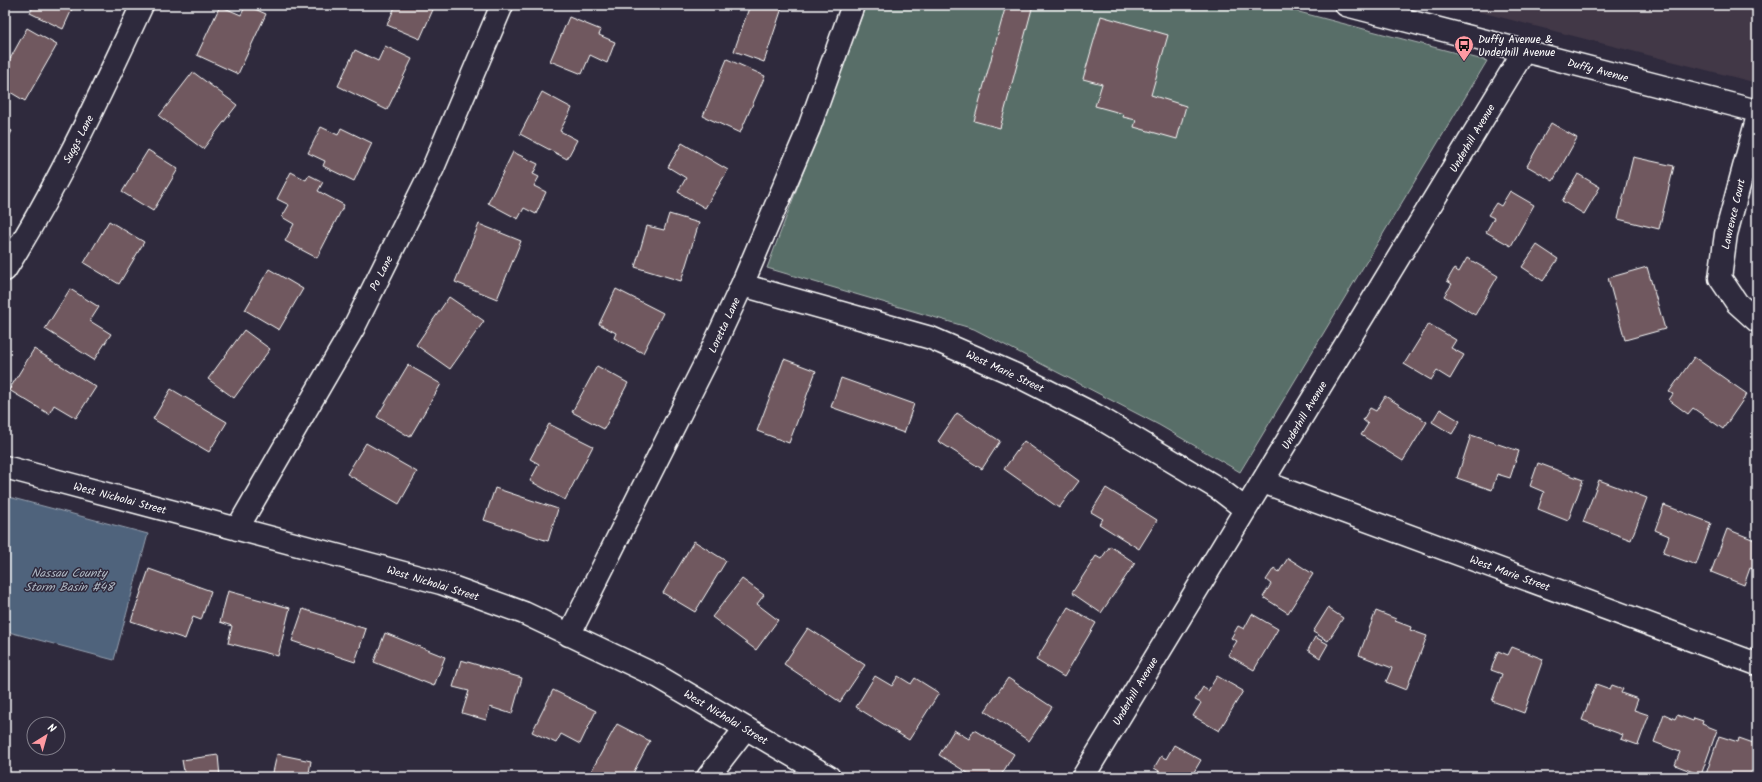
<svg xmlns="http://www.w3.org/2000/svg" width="1762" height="782" viewBox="0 0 1762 782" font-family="Kalam,sans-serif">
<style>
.built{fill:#423847}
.green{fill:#596e68;stroke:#acb6b4}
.water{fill:#50637b;stroke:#96a1b0}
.building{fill:#6f595e;stroke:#fff}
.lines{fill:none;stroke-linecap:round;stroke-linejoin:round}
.minor-casing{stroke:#fff;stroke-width:25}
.minor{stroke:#2f2a3d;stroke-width:22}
.labels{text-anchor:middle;stroke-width:3;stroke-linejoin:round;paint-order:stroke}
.poi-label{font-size:11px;fill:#fff;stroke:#2f2a3d;text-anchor:start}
.street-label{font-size:11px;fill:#fff;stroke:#2f2a3d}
.water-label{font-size:12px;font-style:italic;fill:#b0b9c4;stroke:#2f2a3d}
</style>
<rect width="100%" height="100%" fill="#2f2a3d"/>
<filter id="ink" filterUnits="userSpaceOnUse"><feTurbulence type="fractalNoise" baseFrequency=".025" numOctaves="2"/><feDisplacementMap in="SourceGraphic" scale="8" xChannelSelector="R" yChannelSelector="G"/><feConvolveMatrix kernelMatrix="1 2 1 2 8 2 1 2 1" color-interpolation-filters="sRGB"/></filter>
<g filter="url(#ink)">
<!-- built -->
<path class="built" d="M1453,5H1757V83Z"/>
<!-- green -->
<path class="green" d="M866,5H1272L1487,61L1240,472L1159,425L974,329L767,268Z"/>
<!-- water -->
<path class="water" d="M5,496L148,534L114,660L5,631Z"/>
<!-- building -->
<path class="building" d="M34,5H74L63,29L30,13Z
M246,5L266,14L238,74L197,55L220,6L241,15Z
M390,5H435L420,39L387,25L395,7Z
M750,5H774L782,8L764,62L734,51Z
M1006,5H1033L1000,128L974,121Z
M1101,16L1168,35L1151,95L1186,106L1177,139L1134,127L1136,120L1123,117L1124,114L1095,106L1102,84L1083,79Z
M569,17L601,30L599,35L615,42L607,63L590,55L582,74L550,61Z
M27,28L57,45L25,101L5,89V68Z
M385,46L412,59L387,110L338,86L355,50L378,61Z
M727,59L765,76L740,133L703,116Z
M193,72L237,105L203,149L159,116Z
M542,92L572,108L560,131L577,140L567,159L520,134Z
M1551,123L1577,138L1553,181L1527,166Z
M5,127L12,131L5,144Z
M321,127L338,135L341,128L372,143L354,181L323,166L325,161L308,153Z
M682,143L728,170L705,208L678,192L686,178L668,167Z
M148,150L178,169L153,211L122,192Z
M513,152L538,164L533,174L539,177L534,186L546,192L536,214L524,208L518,219L488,203Z
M1633,157L1674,166L1659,229L1618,219Z
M291,172L306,180L309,175L323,182L318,191L344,205L317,258L285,241L294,224L282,217L289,205L277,199Z
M1578,174L1600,187L1584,214L1562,201Z
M1510,191L1534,205L1511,246L1486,232L1494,218L1488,215L1496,203L1501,206Z
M669,214L699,223L681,281L635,267L647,226L664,230Z
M109,221L144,242L119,284L84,263Z
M479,224L521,241L497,299L455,282Z
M1537,245L1558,259L1543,281L1522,267Z
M1467,258L1498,276L1475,315L1444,296L1452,284L1447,281L1454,269L1459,272Z
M1647,267L1665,329L1625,340L1608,278Z
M269,269L303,289L279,330L245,310Z
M70,289L99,307L90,321L111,334L94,360L45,329Z
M616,289L663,313L643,353L614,338L616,333L599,324Z
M449,297L484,321L450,369L416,345Z
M1429,324L1456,340L1451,348L1464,355L1450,379L1437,371L1431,380L1404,364Z
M244,330L270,349L234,398L208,379Z
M34,349L96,387L76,418L54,405L49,414L9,390Z
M1694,357L1747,394L1723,429L1693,408L1688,414L1669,400L1673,394L1669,392Z
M784,359L816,371L789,443L757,431Z
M408,365L441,384L410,437L377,417Z
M597,366L628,383L604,429L572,412Z
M841,378L914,404L904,433L831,407Z
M171,389L227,422L209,452L153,419Z
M1385,396L1427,422L1403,461L1361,435L1368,424L1363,420L1370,408L1376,411Z
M1440,409L1460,421L1452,434L1432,422Z
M957,413L1000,441L982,469L938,441Z
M549,424L593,446L565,500L530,481L539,464L530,459Z
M1471,435L1519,451L1510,478L1497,474L1492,490L1457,478Z
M1024,441L1079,481L1059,508L1004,469Z
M366,443L417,472L399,504L347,474Z
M1538,463L1583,480L1568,521L1538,509L1544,492L1530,486Z
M1599,480L1647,498L1631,540L1583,522Z
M495,488L558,509L548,541L484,520Z
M1106,488L1157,520L1139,549L1099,524L1103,519L1091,512Z
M1664,505L1711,523L1696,565L1663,553L1669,536L1655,530Z
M1727,529L1757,541V570L1750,568L1744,585L1711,572Z
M694,541L726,561L695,612L663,593Z
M1110,546L1135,563L1101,613L1072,593L1096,556L1101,559Z
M1288,558L1313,574L1288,613L1263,597L1271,584L1266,580L1274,568L1279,572Z
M149,569L211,591L201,620L193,617L185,639L131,621Z
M742,579L764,595L757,604L778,620L756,650L712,617Z
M228,591L290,608L278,656L228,643L232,626L220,622Z
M1068,607L1096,623L1064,677L1036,660Z
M1328,608L1343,618L1328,641L1313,632Z
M303,609L366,629L355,662L292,641Z
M1376,611L1396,619L1395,621L1411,627L1410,630L1427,636L1406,690L1386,682L1392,668L1359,655Z
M1252,614L1278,629L1254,670L1228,655L1237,641L1231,638L1238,626L1244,629Z
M808,628L865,665L840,702L784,664Z
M385,633L445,657L434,686L374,662Z
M1315,637L1328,644L1320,658L1308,650Z
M1512,647L1543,659L1524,713L1492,701L1502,674L1491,670L1498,651L1508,655Z
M461,660L522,678L512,714L490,707L486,720L462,713L469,691L453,687Z
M875,676L892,686L898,676L911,684L915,678L939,693L909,740L856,707Z
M1217,676L1243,691L1219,731L1193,716L1201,703L1195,700L1203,687L1208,691Z
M1008,678L1052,707L1029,741L985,711Z
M1596,684L1610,689L1612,685L1623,689L1621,693L1638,699L1634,710L1649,715L1638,745L1621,739L1623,735L1582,720Z
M553,690L596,711L580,744L561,734L556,743L532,732Z
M1664,714L1675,719L1677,715L1693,721L1694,718L1703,721L1702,724L1717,730L1701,775L1675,765L1680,752L1654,742Z
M617,724L650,741L631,777H588Z
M954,730L969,739L974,730L1014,754L1000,777H974L939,755Z
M1719,736L1738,742L1739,738L1756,744L1757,741V777H1705Z
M1174,745L1201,760L1191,777H1155L1159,771L1154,768L1161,756L1166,759Z
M277,754L311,761L309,773L318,775V777H272Z
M218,755L220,777L243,774L244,777H185L182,760Z"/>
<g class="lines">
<!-- minor casing -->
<g class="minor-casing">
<path id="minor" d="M1346,5L1757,111
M1757,119L1726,234L1720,278L1737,303L1757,321
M5,270C58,186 100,95 142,5
M742,285L931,338L1016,375L1095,415L1219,489L1245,509
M5,467L441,583L524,613L659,677L829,777
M1263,482L1757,664
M237,529L354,327L433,168L502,5
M569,635L710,354L742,285L809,128L853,5
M708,777L745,729
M1083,777L1524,51"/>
</g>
<!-- minor -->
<use href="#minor" class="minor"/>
</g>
</g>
<!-- icons -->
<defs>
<g id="bus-pin" transform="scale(1)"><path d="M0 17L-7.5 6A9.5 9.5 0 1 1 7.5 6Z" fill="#ff9aa2" stroke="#2f2a3d"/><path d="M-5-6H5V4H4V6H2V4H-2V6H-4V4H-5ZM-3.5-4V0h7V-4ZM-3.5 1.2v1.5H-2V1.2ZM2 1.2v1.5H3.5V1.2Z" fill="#111"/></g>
</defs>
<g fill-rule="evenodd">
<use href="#bus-pin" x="1464" y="45"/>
</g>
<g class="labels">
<!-- poi labels -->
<g class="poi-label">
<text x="1478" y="43">Duffy Avenue &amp;<tspan x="1478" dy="13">Underhill Avenue</tspan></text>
</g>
<!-- street labels -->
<g class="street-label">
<text transform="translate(1598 70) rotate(15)" y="4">Duffy Avenue</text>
<text transform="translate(1472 138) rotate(-59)" y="4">Underhill Avenue</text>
<text transform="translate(78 139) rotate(-62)" y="4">Suggs Lane</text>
<text transform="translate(1733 214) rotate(-77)" y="4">Lawrence Court</text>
<text transform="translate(381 273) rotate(-63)" y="4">Po Lane</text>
<text transform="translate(724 325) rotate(-65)" y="4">Loretta Lane</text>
<text transform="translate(1005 371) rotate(25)" y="4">West Marie Street</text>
<text transform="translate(1304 415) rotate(-59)" y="4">Underhill Avenue</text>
<text transform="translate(120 498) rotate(15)" y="4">West Nicholai Street</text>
<text transform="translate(1510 573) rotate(20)" y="4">West Marie Street</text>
<text transform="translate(433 583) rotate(17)" y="4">West Nicholai Street</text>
<text transform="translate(1135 691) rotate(-59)" y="4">Underhill Avenue</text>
<text transform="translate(726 717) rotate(31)" y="4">West Nicholai Street</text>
</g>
<!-- water labels -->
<g class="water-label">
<text x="69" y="577">Nassau County<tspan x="69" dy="14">Storm Basin #48</tspan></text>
</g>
</g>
<!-- margin -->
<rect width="1762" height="782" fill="none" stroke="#2f2a3d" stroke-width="20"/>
<rect x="10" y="10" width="1742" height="762" fill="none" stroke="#fff" stroke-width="1.5" filter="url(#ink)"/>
<!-- north arrow -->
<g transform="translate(46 736) rotate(37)"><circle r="19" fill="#2f2a3d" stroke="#827f8b"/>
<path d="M0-3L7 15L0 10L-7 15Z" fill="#ff9aa2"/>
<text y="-6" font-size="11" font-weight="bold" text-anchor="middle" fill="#ffffff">N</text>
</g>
</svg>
